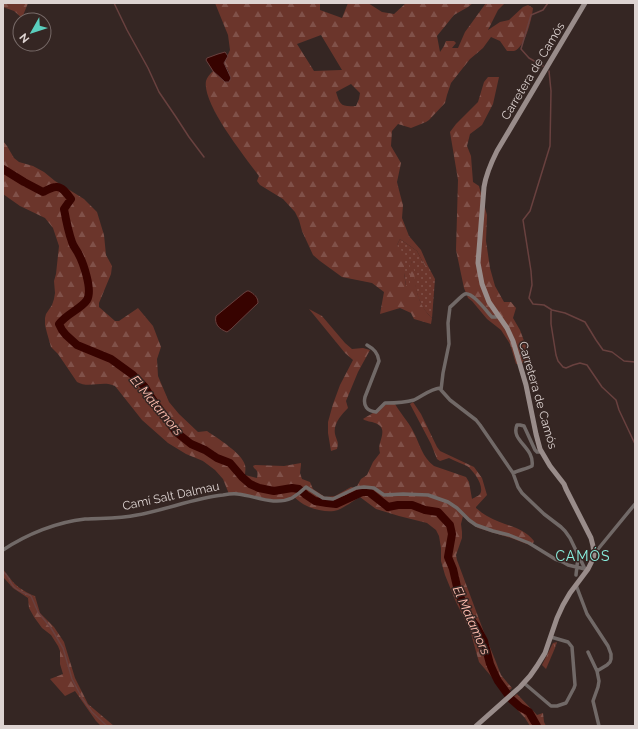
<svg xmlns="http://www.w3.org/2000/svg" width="638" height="729" viewBox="0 0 638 729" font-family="Raleway,sans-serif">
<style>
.grass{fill:url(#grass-dots)}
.forest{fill:url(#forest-firs);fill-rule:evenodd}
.park{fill:url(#park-tufts)}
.water{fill:#370300;stroke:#69413f}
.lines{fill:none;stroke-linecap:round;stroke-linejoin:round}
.stream{stroke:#69413f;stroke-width:1.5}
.river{stroke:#370300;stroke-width:8}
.street{stroke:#716967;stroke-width:3.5}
.secondary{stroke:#998c8a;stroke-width:5}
.labels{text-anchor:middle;stroke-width:3;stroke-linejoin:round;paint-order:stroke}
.street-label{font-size:12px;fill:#ddd3d1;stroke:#352623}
.water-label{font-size:13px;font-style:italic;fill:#ffbcae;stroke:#352623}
.quarter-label{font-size:14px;letter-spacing:1px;fill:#89f0df;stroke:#352623}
</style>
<defs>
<pattern id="grass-dots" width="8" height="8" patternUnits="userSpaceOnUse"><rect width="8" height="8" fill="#6b352b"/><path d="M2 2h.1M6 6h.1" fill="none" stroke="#805149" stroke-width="1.8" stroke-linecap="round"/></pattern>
<pattern id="forest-firs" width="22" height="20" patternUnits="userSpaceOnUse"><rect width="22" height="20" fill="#6b352b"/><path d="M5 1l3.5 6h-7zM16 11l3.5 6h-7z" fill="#805149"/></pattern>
<pattern id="park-tufts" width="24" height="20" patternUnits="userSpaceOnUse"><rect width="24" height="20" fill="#6b352b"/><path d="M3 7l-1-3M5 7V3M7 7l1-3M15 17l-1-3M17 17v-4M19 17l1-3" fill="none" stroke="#805149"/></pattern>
</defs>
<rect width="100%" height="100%" fill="#352623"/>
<!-- grass -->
<path class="grass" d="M400,239L417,251L425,266H428L435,279L432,318C415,303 415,281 411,261L410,270V286H406L404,273V262L397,245Z
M3,569C13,583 16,587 32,595L28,598L13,588L4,578L3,577Z"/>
<!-- forest -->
<path class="forest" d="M3,3H28L22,18L14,11L3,7Z
M215,3H320V10L342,18L348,3H368L382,12L394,14L406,3H473L468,7L454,15L437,36L440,52L444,46L446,41H454L456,43L452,48H458L465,32L486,3H505L498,10L488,30L500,22L509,20L523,7L528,5L533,8C532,18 525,48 514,51C512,51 510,51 507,51L500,41L491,37L483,48L476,54L470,59L451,83L447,95L445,103L429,120L426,122L411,128L398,124L392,131L391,146L401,163L397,182L400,194L403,205L402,218L409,236L421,250L428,266H425L417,251L400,239L397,245L404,254V273L406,286H410V260C415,267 414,274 415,281C417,296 421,308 432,318L431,324L414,319L411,313L400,308L380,314L384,292L372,283L342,277L320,261L313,255L302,231L299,220L295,212L283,199L260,185L257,181L259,176C246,158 202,104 206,81C207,77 210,74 213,71L225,82L229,72L224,63L230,50L228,35ZM321,35L342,70H341L314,71L297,44ZM351,84L360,93L359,99L356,106C341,107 340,105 336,92Z
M488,77H499L493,104L482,125L470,134L467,146L471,156L473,182L479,186L487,215L486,241L490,268L495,286L504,302H511L516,308L513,318L520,330L530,357L528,362L516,364L510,344L501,330L487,319L472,301L468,298L464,288L456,250L458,180L450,132L456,124L478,102L484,82Z
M3,141L7,146L14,158L19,162L33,166L44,172L55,181L84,199L97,212L104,235L106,255L112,266L111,274L99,303V307L115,321H119L138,308L153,326L161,347L157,359L158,376L169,402L179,414L198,432L207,431C217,438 242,453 245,465C246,469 245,472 245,475L257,478C258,473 258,471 254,468L253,466L255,465L284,466L301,463V465L300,473L302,479L310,482L313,489L325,497L335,496L351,487L356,488L361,479L367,475L373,462L380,453C379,450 379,446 380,443C382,435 386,427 375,423C371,421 367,422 363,419C367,416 372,414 377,410C385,405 384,404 395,404C400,413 408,421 413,431C420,444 422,457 434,466L466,477L469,482L472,499C475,497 479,496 480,494C485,486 473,470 467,466C461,463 454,461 449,458L440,461L437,459L431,444L410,404L413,402L421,414L437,447L440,451L474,467L482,478L487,495L476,507V508C480,511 483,514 487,516C503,526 521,525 534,541L532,546L511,538L478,528L470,523L463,516L461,524L462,532V538L456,555L457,560L485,635L496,662L499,670L501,675L512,688L504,695L496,682L479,662L470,630L456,602L445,575L441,561V548L439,536L436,530L427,523L399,516L376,509L360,497C353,501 345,507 338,510C329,513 315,510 307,506C302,504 298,500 294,497L279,501L229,494L223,479L215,470L203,461L186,454L168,443L142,420L115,386C102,380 89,389 77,382L58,354L51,347L47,333L45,325V318L46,314L52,305L54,299L55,293L54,281L56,274L59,246L53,228L45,218L20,206L3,194Z
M309,309L322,316L345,343L352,349L363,348L370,350L358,372L346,401L348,408C341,415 333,424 335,434C337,442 339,441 337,449L331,451L328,433V422L333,404L340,385L353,360L345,353Z
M32,595L35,596L40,613L54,627L64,642L75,678L88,704L114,726H101L96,721L75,691L65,696L50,679L63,674L60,664V651L58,646L51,635L42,628L34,617L29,608L28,598Z
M517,694L537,715L543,713L544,722L546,726H530L525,718L509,701Z"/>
<!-- park -->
<path class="park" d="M557,642L555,648L546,669L542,665L553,643Z"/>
<!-- water -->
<path class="water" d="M225,52L228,56L224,63L231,78L229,82H225L213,71L206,60L207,58L218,54Z
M247,291H249C254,294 258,297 258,303L231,329L227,332C219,329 214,324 216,316L244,293Z"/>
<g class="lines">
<!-- stream -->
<path class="stream" d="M114,3L127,30L148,68L159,92L176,117L189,137L204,157
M543,66L529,58L521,49L531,15L543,10L548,3
M549,71L551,91L550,146L530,211L523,220L531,271L532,285L529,298L533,304L544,305L552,310L565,313L585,322L596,340L603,350L612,352L624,361L635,362
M551,311V324L556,355L558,361L563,367L566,368L573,365L580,363L587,365L602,387L616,400L619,410L635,444
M3,572C9,575 9,582 14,587C19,592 26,593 31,596L38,612L51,628L63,648L72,679L82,698L92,712L107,726"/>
<!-- river -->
<path class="river" d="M3,169L24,182L43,192C47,190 52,187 56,187C62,186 68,195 71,199L64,209C66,220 68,231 72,242C73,246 76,249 78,253C83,262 93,290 87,300C81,309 66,314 59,324L62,330L66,335L77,345L111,359L133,375L144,386L151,397L176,432L191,444L205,450L217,458L230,463L242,477L250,484L259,488L274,491L292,488L299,489L306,495L315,501L327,503L336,504L362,492H369L388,507L398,505H412L425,510L438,512L450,525L452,534L448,557L453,569L458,591L468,616L476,626L484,641L490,664L494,673L498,681L511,699L520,707L529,712L537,726"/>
<!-- street -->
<path class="street" d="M367,345C374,349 378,353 379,361L365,397C363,406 367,411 376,412L385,403C395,403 404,403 414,400C423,396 430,389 440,388L441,390
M441,390L450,400L476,420L480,425L513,473L518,487L522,493L544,514L561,527L565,531L570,538L585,569
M441,390L443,373L449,344L448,323L450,307C454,304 462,295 465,294C473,292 487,312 492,317H496L498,316
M513,473C519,470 526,469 532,466C535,447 510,441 517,425H520L524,426L535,450L537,452H542
M3,550C27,534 57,522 85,519C103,518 120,519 137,515C166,510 194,498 223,495C228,494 233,493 238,494C256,496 274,506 292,498C297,495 302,491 306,487L323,498L333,499L356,488L364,487L374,488L384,495L403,494L428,495L448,502L457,508L469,520L476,525L493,531L509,535L529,543L555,559L563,562L568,565L585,569
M594,554L635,504
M576,575L578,557
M576,585L587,614L608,646L611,654V659L610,662L607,665L597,671
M588,652L597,671L599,681L598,687L593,701L599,726
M524,683L551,706H557L566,703L574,688L575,685L572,647L568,642L551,637"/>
<!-- secondary -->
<path class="secondary" d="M476,726L520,687L530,676L537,666L545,653L557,618L563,605L570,593L588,569L593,559L594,554L593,546L591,538L566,489L564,484L550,466L540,449L536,434L526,385L513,341L507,328L489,302L482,284L478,263L484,187C486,174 491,163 497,151L585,3"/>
</g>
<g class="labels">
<!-- street labels -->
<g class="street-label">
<text transform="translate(533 71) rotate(-59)" y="4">Carretera de Camós</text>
<text transform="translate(538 395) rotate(74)" y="4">Carretera de Camós</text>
<text transform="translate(171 496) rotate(-12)" y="4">Camí Salt Dalmau</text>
</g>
<!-- water labels -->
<g class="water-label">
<text transform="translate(157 405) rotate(50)" y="5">El Matamors</text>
<text transform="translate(472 620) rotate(66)" y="5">El Matamors</text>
</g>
<!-- quarter labels -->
<g class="quarter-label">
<text x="583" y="561">CAMÓS</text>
</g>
</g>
<!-- border -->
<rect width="638" height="729" fill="none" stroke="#ddd3d1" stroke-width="8"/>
<!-- north arrow -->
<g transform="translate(32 32) rotate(231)"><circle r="19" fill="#352623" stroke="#786b69"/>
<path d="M0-3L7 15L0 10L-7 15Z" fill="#5acebd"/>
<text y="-6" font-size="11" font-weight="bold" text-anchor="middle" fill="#ddd3d1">N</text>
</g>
</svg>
